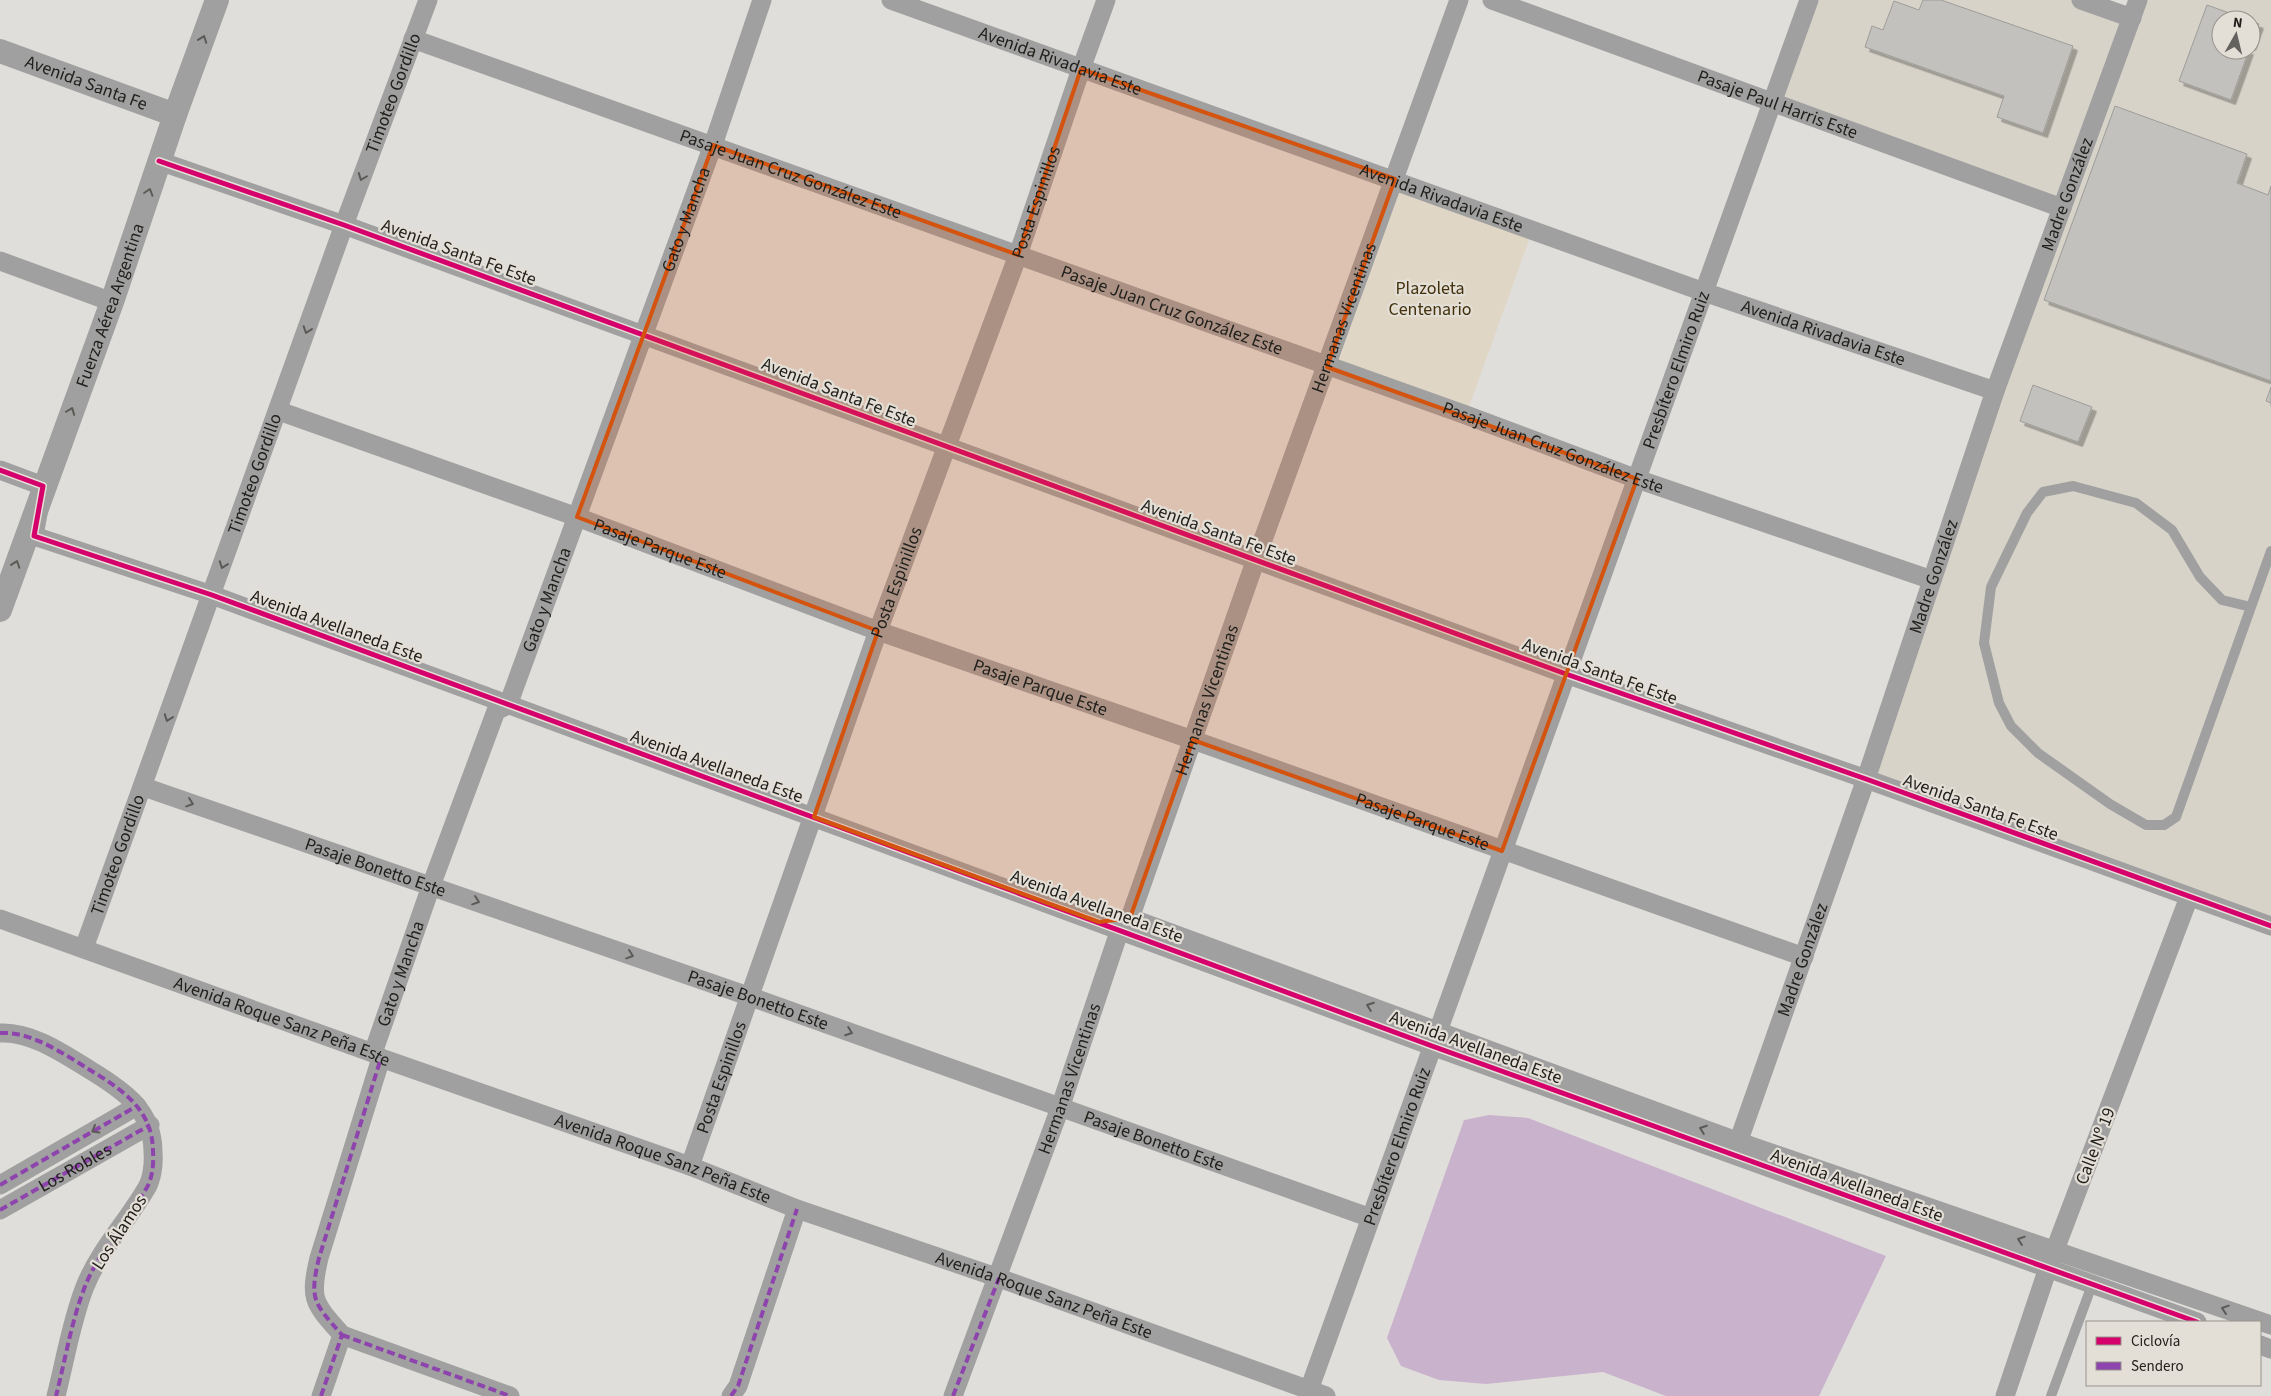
<svg xmlns="http://www.w3.org/2000/svg" width="2271" height="1396" viewBox="0 0 2271 1396" font-family="'Source Sans 3',sans-serif">
<style>
.built{fill:#d7d3c9;fill-rule:evenodd}
.green{fill:#dfd6c5}
.water{fill:#c9b2cc}
.building{fill:#c3c1be;stroke:#9e9c99;filter:url(#shadow)}
.lines{fill:none;stroke-linecap:round;stroke-linejoin:round}
.service{stroke:#a1a0a0;stroke-width:10}
.minor{stroke:#a1a0a0;stroke-width:19}
.tertiary{stroke:#a1a0a0;stroke-width:24}
.quiet{stroke:#8e44ad;stroke-width:4;stroke-dasharray:8 4;stroke-linecap:butt}
.cycleway-casing{stroke:#e4dfd6;stroke-width:8}
.cycleway{stroke:#d6006c;stroke-width:5}
.oneway{stroke:#5b5a57}
.marked{fill:#d4530e;fill-opacity:0.2;stroke:#d4530e;stroke-width:4;stroke-linejoin:round}
.labels{text-anchor:middle;stroke-width:4.5;stroke-linejoin:round;paint-order:stroke}
.street-label{font-size:18px;fill:#21201c;stroke:#e4dfd6}
.park-label{font-size:18px;fill:#43310d;stroke:#e4dfd6}
</style>
<defs>
<filter id="shadow"><feDropShadow dx="4.5" dy="4.5" stdDeviation="0" flood-color="#0004"/></filter>
</defs>
<rect width="100%" height="100%" fill="#e0deda"/>
<!-- built -->
<path class="built" d="M1809,0H2081L2132,18L2138,0H2271V926L1866,779L2062,208L1772,103ZM2221,20H2251V50H2221Z"/>
<!-- green -->
<path class="green" d="M1395,179L1533,229L1466,415L1327,367Z"/>
<!-- water -->
<path class="water" d="M1489,1115L1528,1118L1886,1256L1819,1396H1666L1603,1372L1486,1384L1439,1380L1401,1366L1387,1338L1464,1120Z"/>
<!-- building -->
<path class="building" d="M1923,0H1941L2073,46L2043,133L1997,117L2004,96L1865,47L1872,26L1883,30L1894,1L1919,10Z
M2207,5L2249,20H2221V50H2249L2231,100L2179,81Z
M2251,21L2259,24L2251,46Z
M2115,106L2247,154L2237,183L2268,195L2271,186V381L2044,300Z
M2033,385L2092,407L2078,442L2020,421Z
M2271,387V403L2266,401Z"/>
<g class="lines">
<!-- service -->
<path class="service" d="M2251,607L2222,600L2200,577L2172,530L2136,503L2073,486L2043,492L2027,513L1991,587L1984,643L1999,703L2011,726L2038,753L2110,804L2146,825H2164L2176,817L2271,551
M2051,1396L2092,1285"/>
<!-- minor -->
<g class="minor">
<path id="s1" d="M891,0L1704,292L1995,391"/>
<path id="s2" d="M1492,0L2062,208"/>
<path d="M2081,0L2132,18"/>
<path id="s3" d="M413,39L1466,415L1637,479L1932,580"/>
<path d="M159,161L344,225L1566,674L1866,779L2271,926"/>
<path d="M0,261L112,302"/>
<path id="s4" d="M279,411L577,517L878,631L1193,740L1804,957"/>
<path d="M0,470L43,486L34,536L212,595L1432,1046L2197,1322"/>
<path id="s5" d="M144,787L751,997L1371,1218"/>
<path id="s6" d="M0,919L373,1053L381,1058L690,1166L797,1209L999,1278L1326,1396"/>
<path d="M1118,920L1130,918L1739,1142L2271,1325"/>
<path id="s7" d="M84,948L344,225L428,0"/>
<path d="M0,1033C31,1031 64,1054 90,1070C123,1090 153,1110 153,1152C154,1164 152,1180 146,1189C126,1223 98,1252 84,1289C71,1323 65,1361 56,1396"/>
<path id="s8" d="M373,1053L431,886L496,711L508,705L713,145L762,0"/>
<path id="s9" d="M1734,1154L1866,779L1995,391L2138,0"/>
<path id="s10" d="M690,1166L878,631L1018,255L1081,69L1106,0"/>
<path d="M0,1185L137,1106"/>
<path id="s11" d="M0,1210L150,1125"/>
<path d="M342,1335L510,1396"/>
<path d="M2260,1345L2271,1349"/>
<path id="s12" d="M1309,1390L1809,0"/>
<path d="M321,1396L342,1335C314,1303 309,1300 319,1258L381,1058"/>
<path d="M731,1396L738,1386L797,1209"/>
<path id="s13" d="M953,1396L1060,1108L1120,929L1130,918L1256,559L1459,0"/>
<path d="M2005,1396L2048,1268L2189,897"/>
</g>
<!-- tertiary -->
<g class="tertiary">
<path id="s14" d="M0,51L175,115"/>
<path id="s15" d="M0,610L112,302L175,115L217,0"/>
</g>
<!-- quiet -->
<path class="quiet" d="M0,1033C31,1031 64,1054 90,1070C123,1090 153,1110 153,1152C154,1164 152,1180 146,1189C126,1223 98,1252 84,1289C71,1323 65,1361 56,1396
M0,1185L137,1106
M0,1210L150,1125
M342,1335L510,1396
M321,1396L342,1335C314,1303 309,1300 319,1258L381,1058
M731,1396L738,1386L797,1209
M953,1396L999,1278"/>
<!-- cycleway casing -->
<g class="cycleway-casing">
<path id="cycleway" d="M159,161L344,225L1566,674L1866,779L2271,926
M0,470L43,486L34,536L212,595L1432,1046L2197,1322"/>
</g>
<!-- cycleway -->
<use href="#cycleway" class="cycleway"/>
</g>
<!-- one-way arrows -->
<defs><path id="oneway-chevron" d="M-2-3.5L2.5 0L-2 3.5" fill="none" stroke-width="1.6" stroke-linecap="round" stroke-linejoin="round" transform="scale(1.25)"/></defs>
<g class="oneway">
<use href="#oneway-chevron" transform="translate(203 39) rotate(-70)"/>
<use href="#oneway-chevron" transform="translate(362 177) rotate(111)"/>
<use href="#oneway-chevron" transform="translate(149 192) rotate(-72)"/>
<use href="#oneway-chevron" transform="translate(307 330) rotate(109)"/>
<use href="#oneway-chevron" transform="translate(71 411) rotate(-69)"/>
<use href="#oneway-chevron" transform="translate(16 564) rotate(-71)"/>
<use href="#oneway-chevron" transform="translate(223 565) rotate(110)"/>
<use href="#oneway-chevron" transform="translate(168 718) rotate(110)"/>
<use href="#oneway-chevron" transform="translate(190 803) rotate(19)"/>
<use href="#oneway-chevron" transform="translate(476 901) rotate(19)"/>
<use href="#oneway-chevron" transform="translate(630 955) rotate(19)"/>
<use href="#oneway-chevron" transform="translate(1370 1006) rotate(-160)"/>
<use href="#oneway-chevron" transform="translate(849 1032) rotate(20)"/>
<use href="#oneway-chevron" transform="translate(1703 1129) rotate(-160)"/>
<use href="#oneway-chevron" transform="translate(95 1130) rotate(150)"/>
<use href="#oneway-chevron" transform="translate(2021 1240) rotate(-161)"/>
<use href="#oneway-chevron" transform="translate(2225 1309) rotate(-161)"/>
</g>
<!-- marked area -->
<path class="marked" d="M1081,69L1395,179L1327,367L1637,479L1502,851L1193,740L1130,918L1099,922L814,817L878,631L577,517L713,145L1018,255Z"/>
<g class="labels">
<!-- street labels -->
<g class="street-label">
<text dy="6" stroke="none"><textPath href="#s1" startOffset="180">Avenida Rivadavia Este</textPath></text>
<text dy="6" stroke="none"><textPath href="#s14" startOffset="92">Avenida Santa Fe</textPath></text>
<text dy="6" stroke="none"><textPath href="#s7" startOffset="909">Timoteo Gordillo</textPath></text>
<text dy="6" stroke="none"><textPath href="#s2" startOffset="304">Pasaje Paul Harris Este</textPath></text>
<text dy="6" stroke="none"><textPath href="#s3" startOffset="401">Pasaje Juan Cruz González Este</textPath></text>
<text dy="6" stroke="none"><textPath href="#s9" startOffset="1016">Madre González</textPath></text>
<text dy="6" stroke="none"><textPath href="#s1" startOffset="585">Avenida Rivadavia Este</textPath></text>
<text dy="6" stroke="none"><textPath href="#s10" startOffset="1024">Posta Espinillos</textPath></text>
<text dy="6" stroke="none"><textPath href="#s8" startOffset="894">Gato y Mancha</textPath></text>
<text transform="translate(459 252) rotate(20)" y="6">Avenida Santa Fe Este</text>
<text dy="6" stroke="none"><textPath href="#s15" startOffset="324">Fuerza Aérea Argentina</textPath></text>
<text dy="6" stroke="none"><textPath href="#s3" startOffset="806">Pasaje Juan Cruz González Este</textPath></text>
<text dy="6" stroke="none"><textPath href="#s13" startOffset="1148">Hermanas Vicentinas</textPath></text>
<text dy="6" stroke="none"><textPath href="#s1" startOffset="990">Avenida Rivadavia Este</textPath></text>
<text dy="6" stroke="none"><textPath href="#s12" startOffset="1084">Presbítero Elmiro Ruiz</textPath></text>
<text transform="translate(839 392) rotate(21)" y="6">Avenida Santa Fe Este</text>
<text dy="6" stroke="none"><textPath href="#s3" startOffset="1211">Pasaje Juan Cruz González Este</textPath></text>
<text dy="6" stroke="none"><textPath href="#s7" startOffset="504">Timoteo Gordillo</textPath></text>
<text transform="translate(1219 532) rotate(20)" y="6">Avenida Santa Fe Este</text>
<text dy="6" stroke="none"><textPath href="#s4" startOffset="405">Pasaje Parque Este</textPath></text>
<text dy="6" stroke="none"><textPath href="#s9" startOffset="611">Madre González</textPath></text>
<text dy="6" stroke="none"><textPath href="#s10" startOffset="619">Posta Espinillos</textPath></text>
<text dy="6" stroke="none"><textPath href="#s8" startOffset="489">Gato y Mancha</textPath></text>
<text transform="translate(337 626) rotate(20)" y="6">Avenida Avellaneda Este</text>
<text transform="translate(1600 671) rotate(20)" y="6">Avenida Santa Fe Este</text>
<text dy="6" stroke="none"><textPath href="#s4" startOffset="810">Pasaje Parque Este</textPath></text>
<text dy="6" stroke="none"><textPath href="#s13" startOffset="742">Hermanas Vicentinas</textPath></text>
<text transform="translate(717 766) rotate(20)" y="6">Avenida Avellaneda Este</text>
<text transform="translate(1981 807) rotate(20)" y="6">Avenida Santa Fe Este</text>
<text dy="6" stroke="none"><textPath href="#s4" startOffset="1215">Pasaje Parque Este</textPath></text>
<text dy="6" stroke="none"><textPath href="#s7" startOffset="99">Timoteo Gordillo</textPath></text>
<text dy="6" stroke="none"><textPath href="#s5" startOffset="245">Pasaje Bonetto Este</textPath></text>
<text transform="translate(1097 906) rotate(20)" y="6">Avenida Avellaneda Este</text>
<text dy="6" stroke="none"><textPath href="#s9" startOffset="206">Madre González</textPath></text>
<text dy="6" stroke="none"><textPath href="#s8" startOffset="84">Gato y Mancha</textPath></text>
<text dy="6" stroke="none"><textPath href="#s5" startOffset="650">Pasaje Bonetto Este</textPath></text>
<text dy="6" stroke="none"><textPath href="#s6" startOffset="300">Avenida Roque Sanz Peña Este</textPath></text>
<text transform="translate(1476 1047) rotate(20)" y="6">Avenida Avellaneda Este</text>
<text dy="6" stroke="none"><textPath href="#s10" startOffset="94">Posta Espinillos</textPath></text>
<text dy="6" stroke="none"><textPath href="#s13" startOffset="338">Hermanas Vicentinas</textPath></text>
<text dy="6" stroke="none"><textPath href="#s5" startOffset="1070">Pasaje Bonetto Este</textPath></text>
<text transform="translate(2095 1146) rotate(-69)" y="6">Calle Nº 19</text>
<text dy="6" stroke="none"><textPath href="#s12" startOffset="259">Presbítero Elmiro Ruiz</textPath></text>
<text dy="6" stroke="none"><textPath href="#s6" startOffset="705">Avenida Roque Sanz Peña Este</textPath></text>
<text dy="6" stroke="none"><textPath href="#s11" startOffset="86">Los Robles</textPath></text>
<text transform="translate(1857 1185) rotate(20)" y="6">Avenida Avellaneda Este</text>
<text transform="translate(119 1232) rotate(-57)" y="6">Los Álamos</text>
<text dy="6" stroke="none"><textPath href="#s6" startOffset="1110">Avenida Roque Sanz Peña Este</textPath></text>
</g>
<!-- park labels -->
<g class="park-label">
<text x="1430" y="294">Plazoleta<tspan x="1430" dy="21">Centenario</tspan></text>
</g>
</g>
<!-- legend -->
<rect x="2086" y="1321" width="175" height="65" fill="#e4dfd6" stroke="#96938c"/>
<rect x="2096" y="1337" width="25" height="8" fill="#d6006c" stroke="#96938c"/>
<text x="2131" y="1346" font-size="15" fill="#21201c">Ciclovía</text>
<rect x="2096" y="1362" width="25" height="8" fill="#8e44ad" stroke="#96938c"/>
<text x="2131" y="1371" font-size="15" fill="#21201c">Sendero</text>
<!-- north arrow -->
<g transform="translate(2236 35) rotate(8)"><circle r="24" fill="#e4dfd6" stroke="#96938c"/>
<path d="M0-4L9 19L0 12L-9 19Z" fill="#64625e"/>
<text y="-8" font-size="14" font-weight="bold" text-anchor="middle" fill="#21201c">N</text>
</g>
</svg>
